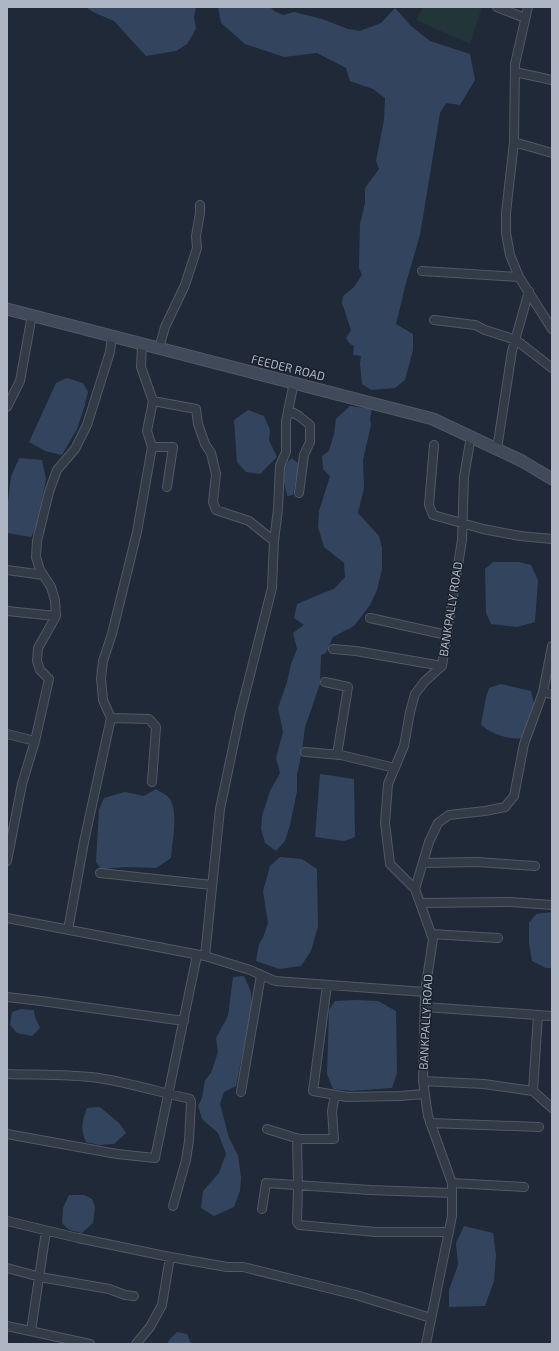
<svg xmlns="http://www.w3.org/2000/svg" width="559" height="1351" viewBox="0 0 559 1351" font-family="'Exo 2',sans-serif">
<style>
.green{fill:#223538}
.water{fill:#33455e}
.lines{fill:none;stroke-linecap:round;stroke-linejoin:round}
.street-casing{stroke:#515965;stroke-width:10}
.secondary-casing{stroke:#515965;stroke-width:13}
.street{stroke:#333b47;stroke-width:8}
.secondary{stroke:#414a5a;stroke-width:11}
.labels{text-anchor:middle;stroke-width:3;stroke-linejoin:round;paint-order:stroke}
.street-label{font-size:12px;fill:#aeb6c4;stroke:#19202c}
</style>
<rect width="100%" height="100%" fill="#202937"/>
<!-- green -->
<path class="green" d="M423,7H482L470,44L416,20Z"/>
<!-- water -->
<path class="water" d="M86,7H196L194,17L196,29L187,44L176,51L146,56L114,21L93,12Z
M218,7H270L274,11L283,15L294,12L322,19L348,29L360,31L381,23L395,8L411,26L430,41L470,54L475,80L460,105L446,103L440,113L420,235L406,283L396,324L413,334V350L405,380L395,388L371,390L362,384L360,363L361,356L353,355L354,346L350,344L346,338L351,330L342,303L343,296L354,287L362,275L359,268L360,224L365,203V188L379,169L376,161L384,120L385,98L373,89L350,81L346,68L317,53L284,57L245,44L221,23Z
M67,378L83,383L88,392L84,408L77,429L62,455L45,451L29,442L56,383Z
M350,406L372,409L370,419L371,425L363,460L364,488L358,513L379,536L382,548V569L377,590L370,605L354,626L333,637L326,653L321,655L320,684L305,727L302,751L297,775V791L290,825L285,841L276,851L265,843L261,829L262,816L270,791L280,773L276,758L283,732L278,708L287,682L291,664L297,649L293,633L304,625L294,618L297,604L323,593L334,589L345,577L344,563L324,547L318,527L319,511L330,476L323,469L322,456L329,451L334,434L336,419Z
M248,410L264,416L270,430L269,440L277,457L260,474L246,472L237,462L234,420Z
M19,458L42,460L46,479L36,528L31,537L7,533V510L11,477Z
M292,458L299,464L293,495L287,496C284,480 278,469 292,458Z
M493,562H519L531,565L538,580L535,622L517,627L491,624L486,613L485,569Z
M501,684L531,691L534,704L523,738C508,740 492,734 481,725L486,697L489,688Z
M320,774L354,779L355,837L344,841L315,837Z
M156,789C160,792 166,794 169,798C179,810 172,842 171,858L156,868L127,867L101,869L96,862L99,810L104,798L125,792L144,796Z
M280,857L302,859L317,869L318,926L311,951L301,966L279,969L256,961L259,944L263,938L268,923L263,891L270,866Z
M552,912V968H546L532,961L529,943V923L536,914Z
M244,976L251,992L252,1007L236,1086L224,1092L220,1104L229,1138L238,1155L241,1178L240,1191L234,1207L214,1216L201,1208L203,1191L219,1173L226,1154L218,1133L202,1119L198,1106L202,1098L205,1080L211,1073L218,1052L216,1038L228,1016L233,977Z
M354,1000L378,1001L396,1011L397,1073L392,1088L351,1091L333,1089L327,1074L329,1010L335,1001Z
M21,1009L34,1010L35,1017L40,1028L32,1036L17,1033L10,1025L12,1012Z
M100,1107L120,1124L126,1133L114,1144L99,1145L86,1142C80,1128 82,1121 87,1108Z
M69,1195H84L92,1199L95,1207L93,1223L82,1233L69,1230L62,1223L63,1208Z
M464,1226L493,1233L496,1255L494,1281L485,1306L449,1307V1290L458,1265L456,1243Z
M177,1332L187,1334L191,1344H167L170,1339Z"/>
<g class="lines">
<!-- street casing -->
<g class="street-casing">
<path id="street" d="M497,7L525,18
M528,7L515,64L514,142L506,213V233L510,255L519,277L552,329
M515,72L552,80
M514,142L552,153
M422,271L519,277
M434,320L475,325L485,330L516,340L552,368
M159,348L165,327L185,285L197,248L196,236L200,213V205
M153,401L196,409L198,424L205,444L211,453L216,474L213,502L216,510L249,521L274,541
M7,407L20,381L32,315
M288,410L299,416L310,425V442L304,455L299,493
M434,445L429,505L433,515L483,529L520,536L552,539
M152,447H173L167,487
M497,449L512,351L529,291
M7,570L43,575
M7,611L56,616
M370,618L447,635
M333,649L356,651L442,666
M325,682L348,687L337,755
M543,692L552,694
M111,718L103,700L101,678L103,661L112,634L137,532L152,447L147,431L153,401L141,367L142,344
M7,734L35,741
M305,752L341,755L395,768
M7,861L22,784L35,741L49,679L40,670L37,661L38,648L56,616L55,600L51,587L40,570L36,557L37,541L49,492L57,470L75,449L87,425L110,352L112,336
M423,863L477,862L535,866
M100,873L212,885
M415,889L429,842L438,823L449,815L485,811L505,807L514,796L524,744L543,692L552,646
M421,903L510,902L552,905
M7,918L205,956L250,970L275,981L425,992
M68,930L84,842L111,718L149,719L156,727L152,782
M431,934L498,938
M205,956L220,809L240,714L272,588L274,541L278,509L280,466L286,452V421L294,382
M327,985L313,1091L347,1097L399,1096L425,1094
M7,997L41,1001L184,1021
M425,1007L552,1016
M538,1015L533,1091L552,1108
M7,1074C37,1075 70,1074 99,1078C130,1083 159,1092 190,1099L191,1102L189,1141L186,1160L173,1206
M423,1081L484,1084L533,1091
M241,1092L261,975
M430,1123L539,1127
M267,1129L299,1139H334L332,1111L335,1095
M7,1134L117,1154L155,1158L197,955
M297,1138L298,1186L297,1222L299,1225L376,1232H449
M452,1183L524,1187
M262,1209L266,1183L370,1190L452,1193
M7,1221L78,1238L170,1257L227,1267H243L356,1295L431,1318
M7,1268L40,1277L109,1289L125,1295L134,1296
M7,1326L90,1344
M31,1331L46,1231
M136,1344L150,1327L162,1305L170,1257
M426,1344L452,1216V1183L428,1116L423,1081L425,992L433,939L415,889L390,864L385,823L388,784L404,746L410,712L415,694L425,681L442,666L462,540L464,477L471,436"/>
</g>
<!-- secondary casing -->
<g class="secondary-casing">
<path id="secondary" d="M7,309L433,419L522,461L552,479"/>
</g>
<!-- street -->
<use href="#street" class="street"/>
<!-- secondary -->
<use href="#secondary" class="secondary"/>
</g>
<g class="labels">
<!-- street labels -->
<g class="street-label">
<text transform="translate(288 368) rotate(14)" y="4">FEEDER ROAD</text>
<text transform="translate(451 609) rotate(-81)" y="4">BANKPALLY ROAD</text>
<text transform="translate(426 1022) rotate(-87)" y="4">BANKPALLY ROAD</text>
</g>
</g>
<!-- border -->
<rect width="559" height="1351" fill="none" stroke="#aeb6c4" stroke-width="16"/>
</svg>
